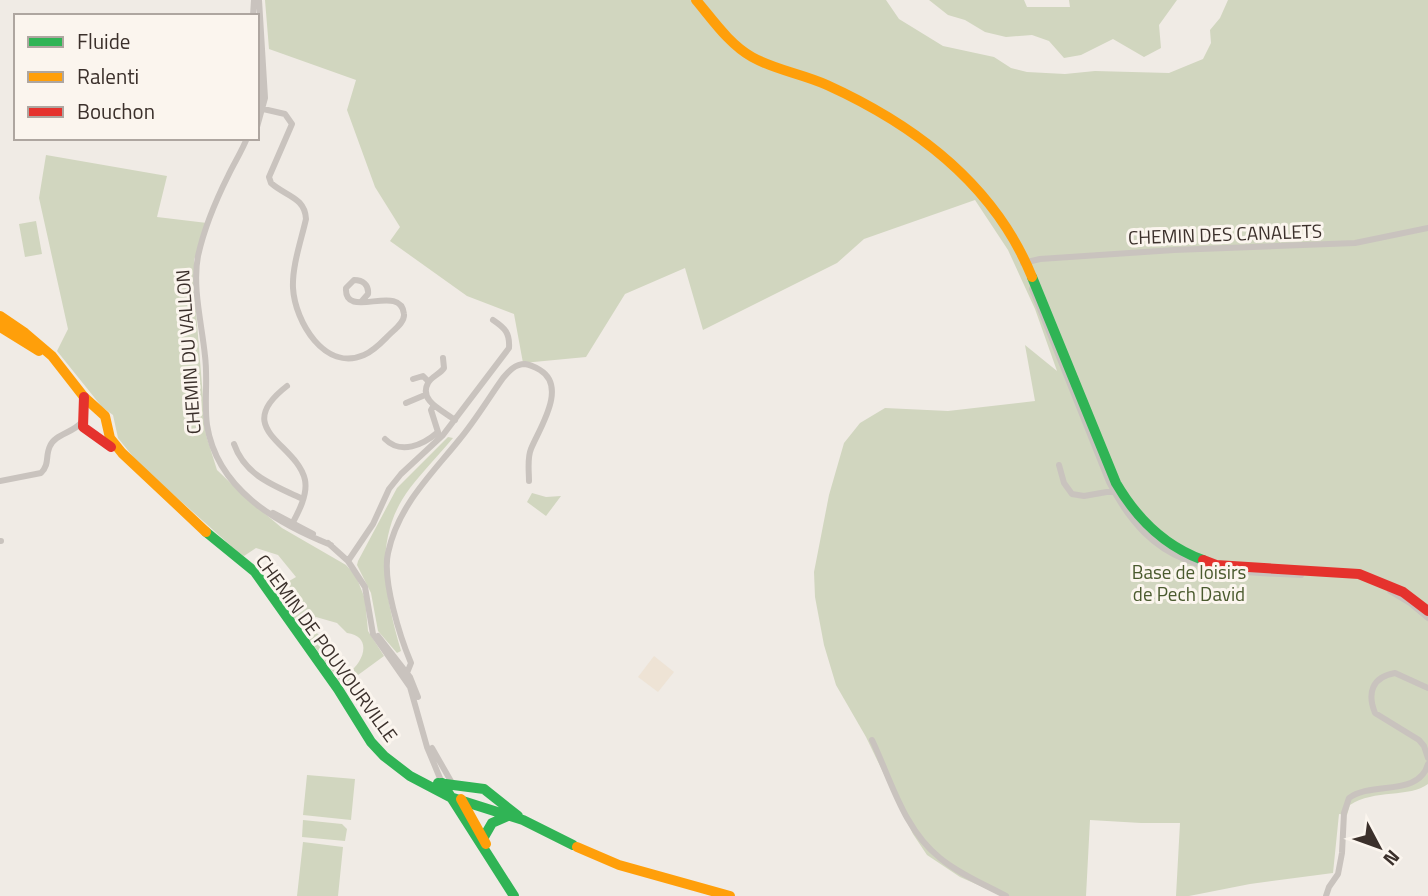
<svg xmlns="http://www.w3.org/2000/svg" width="1428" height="896" viewBox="0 0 1428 896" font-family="'Titillium Web',sans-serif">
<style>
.green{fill:#d1d6bf;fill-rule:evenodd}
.plaza{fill:#eee3d5}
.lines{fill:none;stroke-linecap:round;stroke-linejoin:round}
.street{stroke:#c9c3be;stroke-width:6}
.fast{stroke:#30b455;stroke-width:10}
.slow{stroke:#ff9f0a;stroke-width:10}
.jam{stroke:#e5322d;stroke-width:10}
.labels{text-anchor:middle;stroke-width:6;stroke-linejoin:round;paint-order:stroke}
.street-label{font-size:19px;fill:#3b302b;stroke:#fbf5ee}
.park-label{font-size:19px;fill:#4a5a2e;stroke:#fbf5ee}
</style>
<rect width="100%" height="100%" fill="#f0ebe5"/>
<!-- green -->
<path class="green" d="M265,0H886L899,19L943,46L994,57L1011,68L1027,72L1065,74L1095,71L1169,73L1203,59L1211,43L1210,30L1220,18L1228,0H1428V784C1410,798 1374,789 1350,805L1347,815L1339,814L1333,873L1250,884L1189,896H1176L1180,823H1141L1090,820L1086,896H1003L960,877L927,855L913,834L866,737L836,685L824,645L815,597L814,572L829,495L844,443L860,423L885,408L948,411L1035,401L1025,345L1057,371L1035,309L1008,250L975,200L864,239L837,263L703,330L685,268L625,294L586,357L523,363L514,314L467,296L390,241L400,227L375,187L347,110L356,80L269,49Z
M929,0H1024L1027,7H1070L1069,0H1177L1159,25L1161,48L1144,57L1113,39L1081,55L1064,58L1049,41L1032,35L1006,37L985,32L965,20L948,15Z
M46,155L167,176L157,217L207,223L194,260V286L206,435L217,470L244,496L282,528L346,565L356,576L365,599L368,631L384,656L343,686L274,590L296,577L278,555L256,548L244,556L239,553L139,464L118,438L113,415L102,407L57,351L68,329L39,198ZM316,617L337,623L347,633C373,636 364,663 348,673C335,668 325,656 323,642L329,638L328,635L318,634L310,629V622Z
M36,221L42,254L25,257L19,224Z
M448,437L453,438C439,455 423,471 410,488C372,538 385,595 401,651L397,653L378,631L371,593L357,565L358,561L397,488Z
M532,493L546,497L561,496L546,516L527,502Z
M307,775L355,779L351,820L303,815Z
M303,820L342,824L347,829L345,841L302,837Z
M303,842L343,847L338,896H297Z"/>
<!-- plaza -->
<path class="plaza" d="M654,656L674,672L658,692L638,677Z"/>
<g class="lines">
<!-- street -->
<path class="street" d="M253,16L254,0
M257,50L260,88L257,115
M259,108L285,114L292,124L269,177L271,183C285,196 305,197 306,219C301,241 292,266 293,288C295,322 325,372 364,355C374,351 382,342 389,335C395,329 405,322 404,314C401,282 344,321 346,288L354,280C363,280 369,285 368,294L361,302
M257,127L265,98L259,0
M247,138C242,151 234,163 228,176C216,200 204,229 198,256C192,287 202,325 205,356C208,379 204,403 207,425C217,489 276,523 331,545
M1023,263L1040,259L1174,250L1355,243L1428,228
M1032,289L1109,482C1155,572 1211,571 1301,575
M443,358L444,368C440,374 431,377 428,383C418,401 444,411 455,420
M413,379L423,376L428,381
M287,386C230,430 297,443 305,480C308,495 298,513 291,526
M406,403L425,395
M385,439C401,455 423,445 438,432L431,410L434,405
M234,444C245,476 275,486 303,499
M1059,465L1064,483L1072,494L1084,496L1118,490
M0,481L41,473C50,464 45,456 50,446C55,434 73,433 82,422
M273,513L313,534
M0,541H1
M328,543L348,561L365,587L373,634L410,687L427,747L442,783
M348,561L373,524L389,489L401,474L443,435L509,348C510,333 505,328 493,320
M1390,591L1410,603L1428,618
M378,636L410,677L418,697
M407,673L411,663C400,637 382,580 388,553C398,506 430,476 459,440C475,421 488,399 503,378C509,371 515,364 525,364C531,365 535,367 540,370C568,387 539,429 531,449C527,458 529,471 529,481
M1428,688L1395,673C1372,677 1367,693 1375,713L1419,740L1424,746L1428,758
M872,740C891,780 904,830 940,858C959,874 984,884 1006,896
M432,748L452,783
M1326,896L1329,887L1338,874L1342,853L1344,813L1349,798C1371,781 1419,797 1428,764"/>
<!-- fast -->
<path class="fast" d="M1032,277L1116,483C1137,519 1164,546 1203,560
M206,532L255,572L338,689L371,742L384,756L410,776L450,797L523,820L573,845
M438,783L484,789L518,816
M442,783L514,896
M484,837L492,823L508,816"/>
<!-- slow -->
<path class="slow" d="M696,0C713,20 729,44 752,57C775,70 803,74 827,85C915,125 995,185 1032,277
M0,316L25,333L52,356L84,397L105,416L110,438L122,453L206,532
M0,327L39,351
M461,799L486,844
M577,847L619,865L730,896"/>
<!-- jam -->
<path class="jam" d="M84,397L83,427L111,447
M1203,560L1216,565L1359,574L1403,592L1428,611"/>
</g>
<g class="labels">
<!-- street labels -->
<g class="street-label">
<text transform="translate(1225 234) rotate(-2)" y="7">CHEMIN DES CANALETS</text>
<text transform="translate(188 352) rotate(-94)" y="7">CHEMIN DU VALLON</text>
<text transform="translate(327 648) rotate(54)" y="7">CHEMIN DE POUVOURVILLE</text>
</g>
<!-- park labels -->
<g class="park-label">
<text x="1189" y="579">Base de loisirs<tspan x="1189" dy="22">de Pech David</tspan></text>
</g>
</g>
<!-- legend -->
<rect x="14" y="14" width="245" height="126" fill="#fbf5ee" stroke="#aea6a0" stroke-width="2"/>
<rect x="28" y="37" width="35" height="10" fill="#30b455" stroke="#aea6a0" stroke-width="2"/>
<text x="77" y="49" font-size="21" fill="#3b302b">Fluide</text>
<rect x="28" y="72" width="35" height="10" fill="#ff9f0a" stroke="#aea6a0" stroke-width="2"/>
<text x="77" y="84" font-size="21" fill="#3b302b">Ralenti</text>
<rect x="28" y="107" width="35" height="10" fill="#e5322d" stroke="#aea6a0" stroke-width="2"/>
<text x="77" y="119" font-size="21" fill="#3b302b">Bouchon</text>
<!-- north arrow -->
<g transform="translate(1379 847) rotate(131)" stroke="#fbf5ee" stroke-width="5" paint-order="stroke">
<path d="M0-5L12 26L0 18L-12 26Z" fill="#3b302b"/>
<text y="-10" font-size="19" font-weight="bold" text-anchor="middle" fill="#3b302b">N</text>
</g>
</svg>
